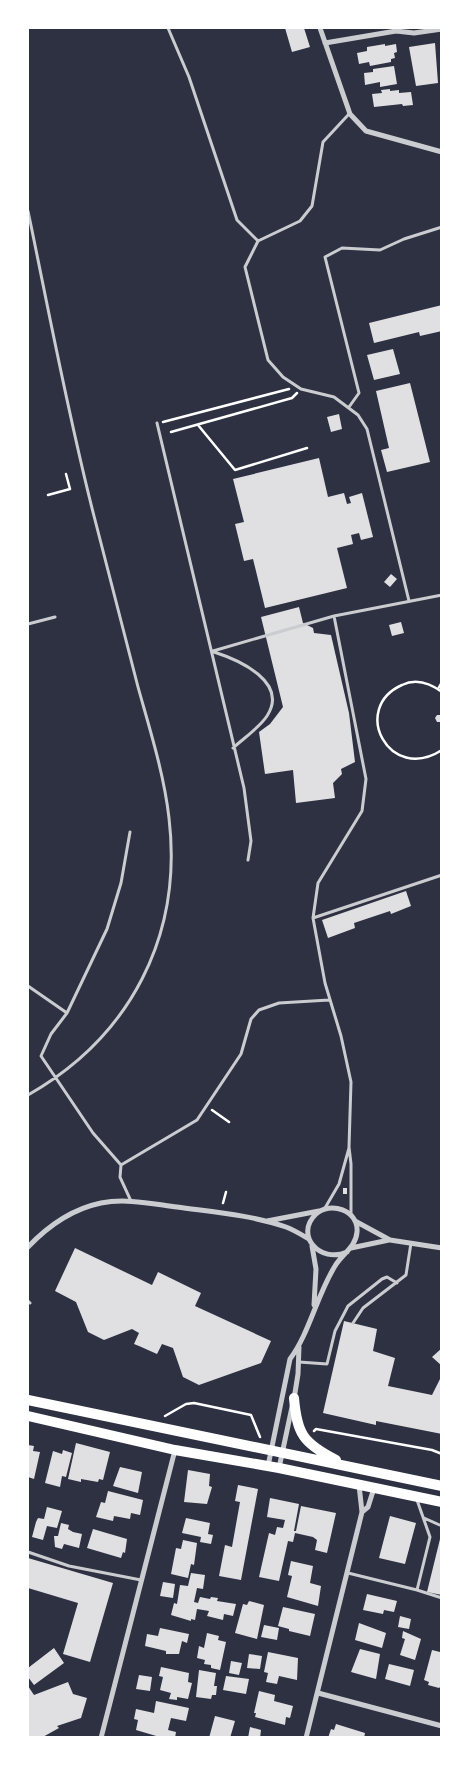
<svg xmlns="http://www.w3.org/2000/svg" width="469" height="1765" viewBox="0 0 469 1765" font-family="'Sofia Sans Condensed',sans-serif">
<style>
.building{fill:#e0e0e3}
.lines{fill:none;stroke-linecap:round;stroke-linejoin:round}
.path{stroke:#fff;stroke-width:2.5}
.service{stroke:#caccd0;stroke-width:3}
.minor{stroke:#caccd0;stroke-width:5}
.primary{stroke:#fff;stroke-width:10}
</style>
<rect width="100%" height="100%" fill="#2d3142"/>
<!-- building -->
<path class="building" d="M285,28H304L310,47L292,52Z
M435,43L438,83L416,86L409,47Z
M385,44V46L396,44L397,52L394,53L395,58L391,59V62L370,66L369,62L359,64L357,53L367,51V47Z
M394,66L397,84L380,87V82L365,85L364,73L373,72V69Z
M390,89V91L399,90V93L411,92L413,105L403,106L402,104L374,107L372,94L382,93L381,90Z
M442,305V331L420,336L419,332L374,343L369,323Z
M393,349L400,374L374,380L367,355Z
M410,383L430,462L387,472L381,450L389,448L376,391Z
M339,414L342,429L331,432L327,417Z
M319,458L328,497L344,493L347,504L351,503L349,497L362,493L373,537L361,540L359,533L351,535L353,544L337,548L347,588L265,608L253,559L244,561L235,524L244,522L233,479Z
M391,574L397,579L390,587L384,582Z
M299,607L303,623L313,628L314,633L331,635L349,713L355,762L341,769L342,774L333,783L335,798L296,803L293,770L265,774L259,732L270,724L283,707L261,617Z
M401,622L404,633L392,636L389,625Z
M437,715H441L440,722H437L435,718Z
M406,891L411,906L391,914L390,911L354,923L355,928L328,938L322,920Z
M343,1188H347V1194H343Z
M75,1248L152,1285L158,1272L201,1293L195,1306L271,1341L261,1363L199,1385L183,1377L173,1348L162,1344L157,1354L139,1346L134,1344L139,1333L132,1329L104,1340L88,1332L76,1302L55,1291Z
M344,1321L377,1329L373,1351L395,1358L388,1386L432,1395L442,1375V1434L376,1421V1425L323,1413Z
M442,1348V1366L432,1357Z
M76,1443L110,1452L103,1480L99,1479L98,1482L81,1479V1482L68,1479Z
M28,1445L34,1446L33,1451L40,1452L34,1479L28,1477Z
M63,1450L72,1453L66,1477L62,1476L60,1487L45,1483L53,1451L62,1454Z
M120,1467L142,1472L138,1493L113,1486Z
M188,1470L210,1474L209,1486L212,1487L207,1504L184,1502Z
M238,1485L258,1489L241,1580L219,1576L225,1545L232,1547L240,1502L235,1501Z
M108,1491L143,1500L140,1515L131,1513L130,1519L114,1516L113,1521L96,1517L101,1502L105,1503Z
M270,1498L299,1504L294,1531H296L301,1506L336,1513L327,1553L315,1550L317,1540L313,1537L295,1533L293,1542L288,1541L279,1581L259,1577L269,1533L275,1535L277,1527L283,1528L285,1520L267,1517Z
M47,1507L62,1511L57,1528L47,1526L43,1540L32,1537L36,1522L38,1518L44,1519Z
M390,1516L416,1523L405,1564L379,1558Z
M186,1518L210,1523L208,1534L213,1535L211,1544L200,1542L201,1537L182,1533Z
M61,1523L69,1525L68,1529L73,1532L82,1534L79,1548L64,1544L62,1549L55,1547L54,1536H58Z
M93,1529L127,1539L125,1553L123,1552L121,1558L87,1548Z
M441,1535H442V1595L427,1592Z
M183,1540L197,1543L194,1565L191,1564L188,1578L171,1574L176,1548L181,1549Z
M28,1558L113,1583L90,1662L63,1654L78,1603L28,1588Z
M291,1561L313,1566L310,1583L321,1586L318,1606L287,1597L292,1576L288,1575Z
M191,1573L205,1575L203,1589L197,1588L194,1602L198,1603L200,1597L210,1599L211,1597L218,1598L217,1601L236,1604L233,1616L224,1614L223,1620L207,1616L209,1611L197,1609L195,1620L191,1619V1621L171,1615L174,1603L177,1604L180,1585L188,1586Z
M163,1582L175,1584L173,1598L160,1596Z
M367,1594L397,1601L394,1612L384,1610L383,1614L363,1610Z
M249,1601L264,1605L257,1639L235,1633L243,1604L247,1605Z
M283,1607L315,1614L310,1636L289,1631V1629L278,1626Z
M400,1616L411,1619L409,1629L398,1627Z
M359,1623L386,1633L382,1648L355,1640Z
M264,1625L279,1628L277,1640L261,1637Z
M160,1628L189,1634L187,1643L182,1641L179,1654H166V1651L145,1646L147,1634L158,1636Z
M403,1631L421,1639L415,1660L400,1655L405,1639L402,1638Z
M207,1633L219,1636L218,1640L226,1642L220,1670L211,1668V1665L204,1664L205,1660L197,1658L199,1646L204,1648Z
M54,1648L64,1663L34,1685L28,1677V1668Z
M360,1649L380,1654L376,1679L351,1672Z
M442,1649V1685L439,1688L428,1685L429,1682L424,1680L432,1650L440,1652Z
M268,1652L298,1658L297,1680L279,1676L277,1684L266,1682L268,1673L264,1672Z
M249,1654L262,1656L260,1669L247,1668Z
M231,1661L242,1663L239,1675L229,1673Z
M389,1664L414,1670L410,1686L385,1679Z
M161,1667L189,1673L188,1682L192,1683L188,1699L177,1697V1700L169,1699L171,1693L160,1690L163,1677L159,1676Z
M199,1670L216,1673L214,1686H217L216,1695H212L211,1699L196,1697Z
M139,1675L152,1677L150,1691L136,1689Z
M226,1676L249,1679L246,1694L223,1690Z
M68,1682L73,1694L87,1698L81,1718L57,1726L59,1728L41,1738H28V1686L34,1695Z
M259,1691L275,1695L274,1701L293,1706L290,1718L286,1717L285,1725L255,1717L256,1713H254Z
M156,1701L189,1708L186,1721L171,1718L168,1730L176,1732L175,1738H163L136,1730L138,1720L134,1719L136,1709L154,1713Z
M215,1716L235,1721L230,1738H209Z
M336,1724L365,1733L364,1738H328L331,1729L334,1730Z
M250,1727L261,1730L260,1738H248Z"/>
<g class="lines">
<!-- path -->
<path class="path" d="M163,422L289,389
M198,425L235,470L307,448
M171,432L292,398L297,393
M48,495L70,489L66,474
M438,689L442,682
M442,692C430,683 416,678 402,685C350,708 389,784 442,750
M212,1110L229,1122
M223,1203L226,1192
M165,1416L186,1404L194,1403L251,1415L260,1437
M314,1431L316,1429L432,1450L442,1454"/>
<!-- service -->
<path class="service" d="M168,28L189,77L237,220L258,241
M349,114L323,142L312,206L300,221L258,241L245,267L268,360L283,377L301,389L334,397L358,415L367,429L409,601
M28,211C49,312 68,415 94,516C109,573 123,630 138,687C150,730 164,774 169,818C183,936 130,1037 28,1095
M349,407L359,393L325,257L342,248L380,250L404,239L442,227
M157,423L244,788L251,841L248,860
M334,616L366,779L362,811L318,883L313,918L325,983L341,1036L351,1082L349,1147L351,1164V1215
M28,624L55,617
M213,651L334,616L442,595
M214,652C239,660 289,682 267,716C259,728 244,738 233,748
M130,832L121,883L107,929L67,1013L51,1034L41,1056L93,1133L121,1165L120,1177L131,1201
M313,918L442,875
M28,986L67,1013
M121,1165L197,1120L241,1054L251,1019L259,1010L279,1003L329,1000
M325,1208L339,1184L349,1148
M28,1301L30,1303
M353,1323L363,1308L406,1275L411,1243
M299,1362L327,1364L335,1331L348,1306L382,1279L387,1277L397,1283
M424,1518L442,1526
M28,1552L69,1566L141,1580
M348,1573L417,1590L430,1537L417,1500
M417,1590L442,1598"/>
<!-- minor -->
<path class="minor" d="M320,28L350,114L366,131L442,152
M325,43L396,31L414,33L442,29
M267,1221L319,1211
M355,1221L390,1240L442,1248
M312,1246L316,1269L314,1305
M28,1247C48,1226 72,1209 101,1203C126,1198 153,1204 177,1207C213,1212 251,1215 286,1227C294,1230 302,1235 309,1239
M351,1248L389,1240
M294,1399L298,1374L299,1347
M268,1466L290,1359C309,1334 317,1295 335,1266C342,1254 356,1247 357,1232C359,1210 330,1201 316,1214C294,1235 320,1264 347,1252
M279,1468L292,1407
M362,1512L368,1507L374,1488
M318,1693L442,1726
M101,1738L175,1450
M306,1738L362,1512L359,1485"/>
<!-- primary -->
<path class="primary" d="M294,1398C297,1434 303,1443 336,1460
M28,1400L442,1486
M28,1416L175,1450L279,1468L442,1502"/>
</g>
<!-- border -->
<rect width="469" height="1765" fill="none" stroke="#ffffff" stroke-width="58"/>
</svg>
